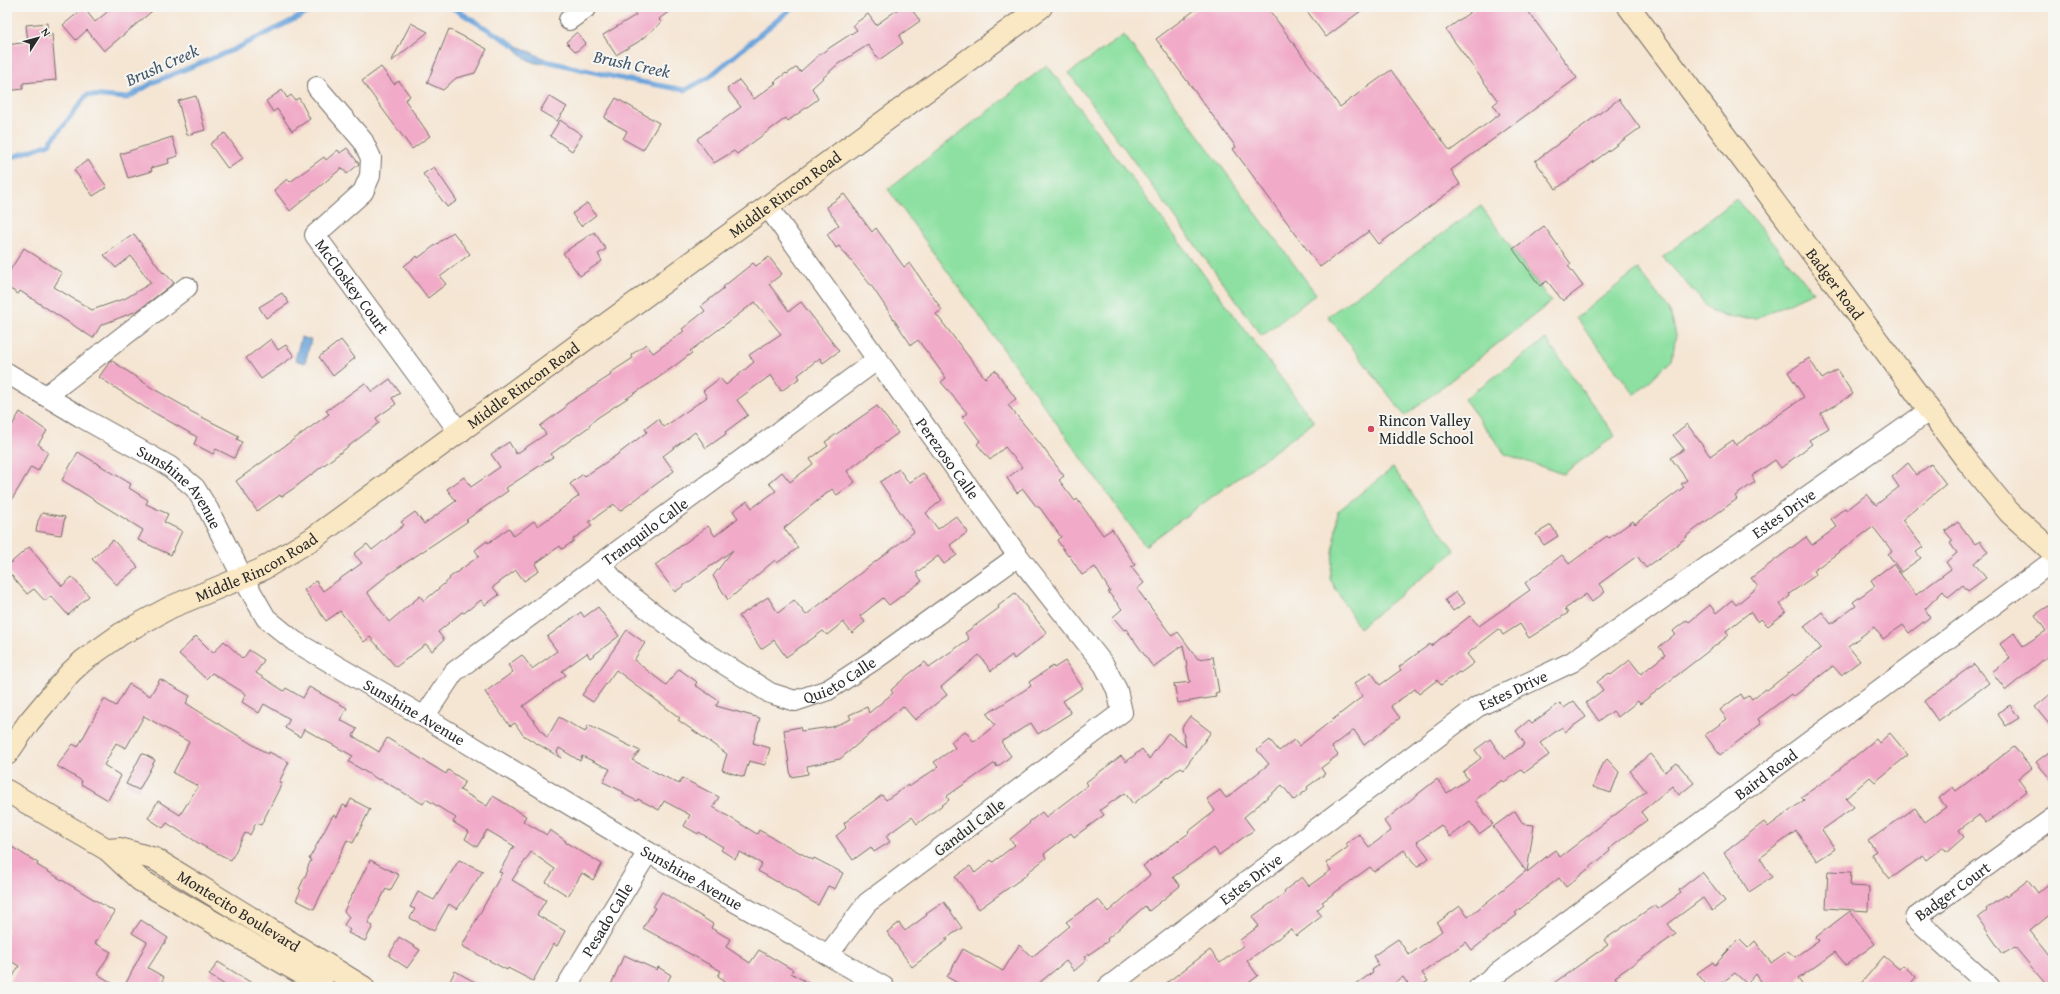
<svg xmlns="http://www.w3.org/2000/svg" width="2060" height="994" viewBox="0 0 2060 994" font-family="'Gentium Book Plus',serif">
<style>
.green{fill:#8de0a1;stroke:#5c8666}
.water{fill:#6ca4db;stroke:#4c6883}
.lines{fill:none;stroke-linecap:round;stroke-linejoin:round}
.stream{stroke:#6ca4db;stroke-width:5}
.building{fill:#f1abc8;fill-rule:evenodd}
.street-casing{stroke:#726c66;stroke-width:22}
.secondary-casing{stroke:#726c66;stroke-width:24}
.street{stroke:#fff;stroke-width:20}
.secondary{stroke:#fae7c3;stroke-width:22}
.poi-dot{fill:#d1495b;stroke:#f6f6f2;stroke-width:1.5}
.labels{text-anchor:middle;stroke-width:4;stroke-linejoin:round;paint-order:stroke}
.street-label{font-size:16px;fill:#2b2b2b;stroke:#f6f6f2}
.poi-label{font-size:16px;fill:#2b2b2b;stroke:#f6f6f2;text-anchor:start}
.water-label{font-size:17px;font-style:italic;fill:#425569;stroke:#f6f6f2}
</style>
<rect width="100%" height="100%" fill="#f6f6f2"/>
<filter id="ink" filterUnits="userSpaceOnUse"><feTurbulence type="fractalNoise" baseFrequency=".025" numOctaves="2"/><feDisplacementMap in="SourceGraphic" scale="8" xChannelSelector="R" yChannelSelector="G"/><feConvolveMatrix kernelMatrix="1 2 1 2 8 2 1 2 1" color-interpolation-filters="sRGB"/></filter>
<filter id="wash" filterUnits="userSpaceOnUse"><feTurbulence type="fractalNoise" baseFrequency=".012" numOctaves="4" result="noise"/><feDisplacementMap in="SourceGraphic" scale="16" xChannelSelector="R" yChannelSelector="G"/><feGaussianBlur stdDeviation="0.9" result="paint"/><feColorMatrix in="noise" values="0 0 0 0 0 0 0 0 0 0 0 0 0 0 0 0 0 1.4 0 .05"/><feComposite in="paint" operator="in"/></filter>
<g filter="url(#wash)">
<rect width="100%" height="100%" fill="#f5e5d3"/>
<!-- green -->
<path class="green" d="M1124,35L1316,294L1262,336L1069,73Z
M1047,65L1314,422L1145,546L888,189Z
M1736,199L1813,292L1757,318H1734L1712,312L1663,257Z
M1481,206L1551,302L1405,416L1328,316Z
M1638,269L1670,311L1676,335L1672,359L1635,395L1576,318Z
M1546,339L1615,436L1563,474L1505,454L1464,399Z
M1393,468L1455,551L1359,628L1330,579L1338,511Z"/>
<!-- water -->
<path class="water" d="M509,42L552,62C529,67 524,57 509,42Z
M301,337L311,340L305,363L295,360Z"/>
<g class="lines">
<!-- stream -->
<path class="stream" d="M451,7L514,45
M546,61L619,78L685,90L708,78L793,7
M7,159L49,144L87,95L127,98L154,82L233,50L319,7"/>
</g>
<g id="blocks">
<!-- building -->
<path class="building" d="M113,7H157L104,51L87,30L76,40L63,25L84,8L95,22Z
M630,7H675L659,19L661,23L638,42L616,55L603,35L636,15Z
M901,7H910L920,21L900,35V38L903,43L879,60L868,45L838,64L812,88L818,99L788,121L786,118L737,154L734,151L714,163L697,139L741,107L727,89L739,80L754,99L776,83L774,82L786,73L787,74L797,67L800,72L820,54L857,30L853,25L868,14L876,25Z
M1199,7H1267L1340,107L1391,70L1450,151L1500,114L1493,105L1498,101L1446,30L1477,7H1525L1577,78L1451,170L1460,184L1379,244L1369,231L1320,267L1233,149L1236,147L1156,39Z
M1304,7H1366L1326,37Z
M47,23L48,37L52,34L56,80L23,83V89L7,91V45L28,42L26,25Z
M411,23L428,32L391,62Z
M449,29L487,49L475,73L456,78L443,90L427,83Z
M577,32L586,43L576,52L566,42Z
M381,67L394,84L399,81L410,96L405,100L430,136L412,149L362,81Z
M282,90L287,98L291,95L295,100L299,98L310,119L292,131L277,109L273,112L266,101Z
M196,96L205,130L187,135L178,101Z
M549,96L567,107L557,121L540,111Z
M616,98L659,123L643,150L623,139L627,131L604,118Z
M1619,99L1640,128L1556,189L1535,161Z
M560,120L582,135L572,151L550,136Z
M225,133L243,158L228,169L210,144Z
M172,137L178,156L168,159L169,163L151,168L152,171L128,178L120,154Z
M347,148L359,164L347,174L342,168L290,211L274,190L287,179L290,182L324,157L326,160L338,150L340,153Z
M88,160L107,187L93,196L74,170Z
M434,167L457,201L447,207L423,174Z
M844,194L872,232L876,228L904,267L910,263L942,310L936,314L985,378L995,370L1016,399L1008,405L1041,445L1064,476L1059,480L1075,501L1077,499L1103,535L1112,529L1135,565L1131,567L1144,583L1137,589L1172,636L1178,632L1198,659L1213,657L1219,692L1215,693L1216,697L1178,703L1174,684L1190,682L1183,645L1153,667L1126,629L1124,630L1113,617L1122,609L1108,592L1110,591L1095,567L1082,575L1069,555L1068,556L1057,540L1061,537L1040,508L1036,506L1023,489L1017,493L1007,478L1022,467L1005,447L990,460L977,444L980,441L962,417L967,413L941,382L946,378L918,340L911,345L873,288L839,246L836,248L827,234L839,225L826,207Z
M587,203L596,215L581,226L572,214Z
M1544,226L1571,264L1568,266L1583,286L1563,301L1547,281L1540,286L1513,249Z
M453,232L470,254L440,277L446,284L428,298L404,266L417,256L418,258Z
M594,232L606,249L598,254L602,261L580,276L563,253Z
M134,234L163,273L164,272L174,283L137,311L101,325L93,338L20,291L18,294L7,287V275L24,248L62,273L54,287L92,310L126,298L151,283L131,256L116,268L104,255Z
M769,257L782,274L769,284L789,311L801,302L839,351L823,363L820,358L798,375L800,378L781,391L771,375L737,400L748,415L725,432L726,434L706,448L695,432L663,456L674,471L620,511L614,504L589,522L592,526L573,539L574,541L562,549L560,546L535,564L539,571L524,581L516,570L493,587L499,595L485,605L481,600L464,613L462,612L438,632L444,640L432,651L426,644L396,667L370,637L364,642L340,611L326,621L304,590L316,581L323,591L362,563L354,554L367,544L372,550L404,525L401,522L415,512L424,524L456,501L447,489L464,477L471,487L500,467L491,454L509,442L516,454L546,434L540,426L566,407L565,405L611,375L610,373L633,358L631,355L646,344L653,353L684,331L682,329L705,311L701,306L724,288L723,287L753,263L756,266ZM755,302L781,334L749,355L754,362L726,385L720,378L703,391L707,397L664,427L658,419L645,429L647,432L614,457L585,476L583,474L570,484L579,496L552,516L538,526L534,521L514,536L509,528L488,543L487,541L475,550L479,556L449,578L450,579L424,601L420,596L389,622L367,592L389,574L468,521L466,520L508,491L506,488L553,457L551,454L590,426L589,425L597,418L658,378L692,353L690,351Z
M282,293L289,303L266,318L259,307Z
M271,339L278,350L286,345L294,356L261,379L246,358Z
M341,340L355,358L333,376L319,357Z
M1809,358L1822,379L1837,370L1853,394L1821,414L1829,428L1809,440L1812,444L1781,468L1775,460L1752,476L1755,482L1735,496L1737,499L1686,536L1687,537L1646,568L1637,556L1599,584L1605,592L1592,602L1586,594L1565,609L1568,613L1529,638L1520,624L1503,635L1499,629L1467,654L1474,663L1460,673L1459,672L1441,685L1437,680L1419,694L1415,689L1391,706L1400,718L1364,745L1354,730L1332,747L1338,755L1321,768L1325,774L1307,787L1308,789L1294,800L1282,785L1244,817L1254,830L1219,855L1214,848L1173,877L1180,886L1149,911L1145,906L1107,939L1108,941L1085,957L1087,960L1074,971L1066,961L1034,987H965L947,977L963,949L1003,971L1019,945L1032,957L1070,926L1066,922L1098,899L1108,912L1150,875L1143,866L1189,833L1188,832L1215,811L1207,799L1220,790L1226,798L1269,764L1257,750L1270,740L1279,751L1294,740L1299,746L1363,696L1354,684L1371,672L1380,685L1401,670L1399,667L1430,644L1431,646L1470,616L1479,626L1530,590L1525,583L1562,555L1569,564L1607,536L1609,538L1633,521L1635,524L1684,487L1681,484L1687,480L1671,458L1684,449L1673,435L1687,424L1710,456L1733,440L1736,445L1804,397L1788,372Z
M111,360L152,388L189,409L188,410L239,436L237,439L242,442L234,458L216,449L213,454L194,444L197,437L144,407L99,377Z
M390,379L400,393L392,398L396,404L376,418L379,423L294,488L281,497L280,495L257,511L236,481L329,414L326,411L365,383L372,392Z
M877,406L898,433L847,471L855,482L837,495L832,489L784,528L798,548L777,563L775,560L728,600L713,576L733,550L675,592L655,565L708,526L715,536L738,518L733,511L747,501L752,508L776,491L769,483L782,472L790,482L813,464L810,459L828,446L825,442Z
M20,412L47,431L38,444L48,452L38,471L31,467L7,508V434Z
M78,452L131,484L129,488L148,500L146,504L168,514L164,522L182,531L171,555L138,540L143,530L62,480Z
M1908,463L1917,475L1931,464L1946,484L1902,520L1923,547L1916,552L1921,558L1901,572L1888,554L1892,551L1873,527L1813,571L1816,575L1789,594L1790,596L1780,604L1786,612L1768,626L1761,619L1758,622L1750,612L1726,631L1729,635L1640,704L1638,701L1618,717L1613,711L1599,721L1586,703L1603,690L1597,682L1609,673L1611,675L1630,660L1641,674L1665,655L1659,647L1675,634L1673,631L1687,620L1689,622L1710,605L1716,613L1732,600L1736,605L1758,587L1751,578L1806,537L1812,545L1837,527L1831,519L1845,508L1847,510L1867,494L1876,505L1899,487L1892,477Z
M899,469L909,483L923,473L942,500L926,513L938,529L956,516L968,532L950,545L957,555L944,564L938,556L916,573L922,581L889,605L883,598L860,616L865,622L852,633L843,622L827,635L823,631L786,657L774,640L761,649L739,616L768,597L778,613L794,600L806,615L914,532L880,482Z
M42,513L65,517L61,535L36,531L38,521Z
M1958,522L1975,544L1980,541L1988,552L1974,563L1986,578L1968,591L1963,585L1948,597L1943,591L1925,609L1930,617L1909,633L1903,625L1883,639L1874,627L1848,646L1860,661L1841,675L1833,666L1793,697L1791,694L1758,719L1761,724L1720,755L1705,735L1727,719L1720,710L1741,694L1744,699L1749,695L1752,699L1765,689L1767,690L1821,648L1804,626L1822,612L1831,624L1856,606L1853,602L1875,586L1871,580L1893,564L1916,595L1951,569L1946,562L1957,553L1950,543L1953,541L1945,531Z
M1551,525L1558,536L1544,545L1536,534Z
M113,540L138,567L117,585L92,559Z
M29,547L62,586L72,577L89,596L68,615L51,596L45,601L34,589L27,594L7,570V566Z
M1456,592L1465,603L1453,611L1445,600Z
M1015,593L1047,633L1014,659L1012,655L991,671L979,655L941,687L947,695L915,720L903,706L840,759L807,766L808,774L791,777L784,730L800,727L801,731L832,727L851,719L849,715L867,707L869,713L893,693L891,690L909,674L925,662L929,667L969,639L965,633L999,608L998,606Z
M2053,603V652L2006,690L1992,672L2010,658L2000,644L2014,633L2023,646L2046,631L2035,615Z
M598,607L619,636L590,658L587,653L562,671L566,675L523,706L547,738L559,717L585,732L588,725L640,751L632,760L679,784L682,778L719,797L713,807L757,834L759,830L813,860L814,858L843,873L835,889L828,886L818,905L758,871L762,864L740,852L735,859L721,850L723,847L699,832L698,834L684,826L690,815L664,801L659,810L638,799L637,801L623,794L624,792L603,782L610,769L582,756L580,761L559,748L557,752L561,758L523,735L515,723L510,726L485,692L513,672L508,665L522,655L532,669L557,651L547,637L581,612L584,617Z
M627,630L645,643L634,660L666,685L679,669L697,682L695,685L719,701L716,706L760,718L753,743L770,748L765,765L749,761L744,777L722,770L727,754L678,720L680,718L616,670L593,702L582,695Z
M196,636L213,653L224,641L243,659L249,650L264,660L256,673L284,691L286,688L303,698L309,687L347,708L340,720L357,729L353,736L379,752L387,738L446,774L448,770L465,781L460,790L487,806L493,796L526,816L523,821L547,835L550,830L566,841L565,842L602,864L593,880L582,873L568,896L546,882L555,869L531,852L512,880L546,900L537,915L565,931L557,946L553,944L533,981L508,968L507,970L462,946L502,873L499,872L514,846L487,830L477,847L465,839L469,832L453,822L456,818L426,799L423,804L380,779L379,780L349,762L353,756L304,729L300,737L285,728L290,719L264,704L259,713L242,702L246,694L212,673L206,679L179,654Z
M1065,661L1083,688L1063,701L1071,713L1038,734L1031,723L1001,742L1011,756L997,767L995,763L947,796L949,800L917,824L912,817L886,836L890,842L874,852L871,847L853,860L836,836L846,828L844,823L882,795L886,800L908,785L909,787L938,767L934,762L955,748L951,742L965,731L974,742L995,725L987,714L1031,686L1029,682L1053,666L1054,668Z
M1974,664L1989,683L1938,721L1924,701Z
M160,679L190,696L186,703L195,709L268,754L269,752L289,762L279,782L282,783L261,825L256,823L250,835L245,833L231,860L203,846L167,823L163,828L148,818L158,801L180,815L198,786L173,773L189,742L144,716L126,748L116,743L104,765L121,776L108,800L81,784L82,781L57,766L73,744L78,747L104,699L116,706L129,684L150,696Z
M2053,692V729L2035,707Z
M1574,701L1586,717L1565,732L1562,727L1540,743L1549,755L1524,773L1521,770L1504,782L1502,780L1475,800L1493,824L1479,834L1470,822L1450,837L1441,825L1417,842L1429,858L1417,867L1404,850L1374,872L1370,867L1322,902L1324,904L1317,910L1322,916L1296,936L1291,929L1247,961L1258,976L1243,987H1161L1210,950L1220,963L1244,945L1240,940L1259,926L1252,917L1285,893L1284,891L1302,877L1309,886L1331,870L1326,863L1348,847L1346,844L1359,834L1369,847L1391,831L1384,821L1437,779L1447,793L1468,779L1463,772L1481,758L1475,750L1490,739L1504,759L1525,744L1516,731L1529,720L1532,723L1560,703L1564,708Z
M2010,705L2019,718L2006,726L1997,713Z
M1190,716L1211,732L1184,769L1181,767L1133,804L1125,793L1100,810L1104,815L1074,837L1071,833L1044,854L1046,858L1027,873L1028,874L979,909L955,877L970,866L975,873L991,860L993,862L1015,845L1010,839L1030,823L1029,822L1042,812L1046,817L1088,785L1086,782L1121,756L1126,762L1142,749L1149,759L1168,733L1186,747L1182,727Z
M1890,733L1908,755L1875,782L1870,777L1846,798L1854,807L1822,830L1835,849L1817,861L1796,831L1760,858L1772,877L1749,892L1740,877L1741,876L1724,853L1764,822L1768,827L1804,800L1801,797L1825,781L1876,739L1879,743Z
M2014,747L2032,768L2018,779L2027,791L1986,823L1979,815L1959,830L1964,837L1947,852L1943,847L1926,860L1923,856L1890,879L1871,854L1876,851L1868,841L1915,808L1925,822L1946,807L1939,798L1953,787L1956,791Z
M2053,749V782L2036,762Z
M142,753L155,760L139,790L126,784Z
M1650,754L1665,772L1677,763L1694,783L1679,795L1672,786L1641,812L1647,820L1609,849L1610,851L1566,887L1559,878L1515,913L1517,915L1472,950L1466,942L1422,973L1428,981L1419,987H1410L1403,977L1389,987H1352L1373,972L1372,970L1379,965L1373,956L1398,939L1409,955L1442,931L1437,923L1460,906L1468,917L1526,871L1493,827L1515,811L1523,824L1534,825L1527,872L1555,850L1560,857L1646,791L1630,771Z
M1607,759L1619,772L1611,793L1593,787L1601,766Z
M351,799L370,809L353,843L347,840L314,909L296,900L301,890L299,889L308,870L307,869L311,860L309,859L333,815L337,817L343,805L347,807Z
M7,844L38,863L37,865L115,912L95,943L111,952L97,974L119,987H7L19,966L7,959Z
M370,860L399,875L390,891L386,889L368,923L373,926L365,941L348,933L350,930L344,925L349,917L344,911Z
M459,860L483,871L457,909L449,904L434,931L410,918L415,909L410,907L418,892L434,900Z
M1828,871L1851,872L1850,886L1869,887L1868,911L1826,908Z
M1702,872L1725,901L1712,911L1703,898L1668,924L1676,934L1615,977L1622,987H1548L1608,945L1604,940L1655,905L1658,909L1681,893L1679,890Z
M2028,880L2038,893L2053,880V912L2030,931L2053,960V987H2048L2015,947L2003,954L1978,918L1987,911L1986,909L2005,895L2006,897Z
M662,892L713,924L711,928L730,939L726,947L750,963L759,950L793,970L791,973L815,987H734L718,976L721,971L643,928L655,908L653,907Z
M944,902L962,928L945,939L948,940L912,967L887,932L899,923L905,931L927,915L926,914Z
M1850,911L1875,944L1846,965L1835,952L1798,979L1804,987H1765L1756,974L1747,984L1735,973L1716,987H1708L1697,973L1713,962L1715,965L1739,939L1748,948L1755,941L1771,963L1788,951L1795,957L1819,940L1816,937Z
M141,920L168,938L148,968L164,977L159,987H124L147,942L132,933Z
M399,937L420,950L407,968L389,956Z
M624,955L657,970L658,967L671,975L665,987H610Z
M1884,956L1899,969L1903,965L1916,977L1908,987H1858Z
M218,962L258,987H228L209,975Z
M455,971L462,975L484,987H447Z"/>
</g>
</g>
<g filter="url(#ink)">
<use href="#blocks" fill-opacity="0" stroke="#726c66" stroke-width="1"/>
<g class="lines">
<!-- street casing -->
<g class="street-casing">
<g id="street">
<path d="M569,20L587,7"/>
<path id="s1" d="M317,87L363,141L371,158L370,176L363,192L315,235L460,433"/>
<path id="s2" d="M768,207L1018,556L1104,665L1117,690L1122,712L867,903L828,955"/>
<path id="s3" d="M7,373L81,417L169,466L195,488L208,509L243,578L266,618L294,641L424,717L648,852L884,987"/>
<path d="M46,396L187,287"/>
<path id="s4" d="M600,564L622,589L697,647L770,693L795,701L828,690L877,658L1018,556"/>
<path id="s5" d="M424,717L454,672L878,359"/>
<path id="s6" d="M566,987L648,852"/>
<path id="s7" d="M1108,987L1477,707L1572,662L1930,410"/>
<path id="s8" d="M1479,987L2053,561"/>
<path id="s9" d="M1990,987L1915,918L2053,818"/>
</g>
</g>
<!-- secondary casing -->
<g class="secondary-casing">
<g id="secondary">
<path id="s10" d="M1629,7L1968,462L2009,512L2053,552"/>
<path id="s11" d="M7,754L29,722L70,673L83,661L121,634L171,607L261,570L312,539L1041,7"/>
<path d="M7,791L108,850L140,880L303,974L323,987"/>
<path id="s12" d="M108,850L120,849L155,859L363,987"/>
</g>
</g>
<!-- street -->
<use href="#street" class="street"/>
<!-- secondary -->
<use href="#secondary" class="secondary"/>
</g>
</g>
<!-- markers -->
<circle class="poi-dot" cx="1371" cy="429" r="4"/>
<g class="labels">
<!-- street labels -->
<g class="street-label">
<text dy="6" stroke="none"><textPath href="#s11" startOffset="966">Middle Rincon Road</textPath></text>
<text dy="6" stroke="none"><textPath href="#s10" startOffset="345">Badger Road</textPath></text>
<text dy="6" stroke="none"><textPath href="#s1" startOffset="253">McCloskey Court</textPath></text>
<text dy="6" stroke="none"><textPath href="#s11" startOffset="642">Middle Rincon Road</textPath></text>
<text dy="6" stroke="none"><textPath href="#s2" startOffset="309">Perezoso Calle</textPath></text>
<text dy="6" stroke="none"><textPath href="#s3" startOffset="209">Sunshine Avenue</textPath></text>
<text dy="6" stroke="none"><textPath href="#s7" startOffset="827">Estes Drive</textPath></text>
<text dy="6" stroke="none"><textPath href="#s5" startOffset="291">Tranquilo Calle</textPath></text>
<text dy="6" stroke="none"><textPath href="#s11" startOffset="318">Middle Rincon Road</textPath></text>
<text dy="6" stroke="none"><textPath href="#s4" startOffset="290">Quieto Calle</textPath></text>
<text dy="6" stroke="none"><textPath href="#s7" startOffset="503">Estes Drive</textPath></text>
<text dy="6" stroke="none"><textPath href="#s3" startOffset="545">Sunshine Avenue</textPath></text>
<text dy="6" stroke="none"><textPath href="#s8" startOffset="357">Baird Road</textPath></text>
<text transform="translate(969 827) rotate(-37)" y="6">Gandul Calle</text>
<text dy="6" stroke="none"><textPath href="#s3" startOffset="868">Sunshine Avenue</textPath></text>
<text dy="6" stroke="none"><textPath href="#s7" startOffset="179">Estes Drive</textPath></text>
<text dy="6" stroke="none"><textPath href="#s9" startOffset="148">Badger Court</textPath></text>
<text dy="6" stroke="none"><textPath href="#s12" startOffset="147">Montecito Boulevard</textPath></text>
<text dy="6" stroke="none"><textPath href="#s6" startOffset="79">Pesado Calle</textPath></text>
</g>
<!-- poi labels -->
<g class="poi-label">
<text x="1379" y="426">Rincon Valley<tspan x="1379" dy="18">Middle School</tspan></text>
</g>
<!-- water labels -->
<g class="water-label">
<text transform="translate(632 64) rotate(12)" y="6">Brush Creek</text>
<text transform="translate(162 65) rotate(-24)" y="6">Brush Creek</text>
</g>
</g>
<!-- margin -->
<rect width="2060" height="994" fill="none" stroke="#f6f6f2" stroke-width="24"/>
<!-- north arrow -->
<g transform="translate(38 38) rotate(54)" stroke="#f6f6f2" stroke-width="3" paint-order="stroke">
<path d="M0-3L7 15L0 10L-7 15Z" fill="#2b2b2b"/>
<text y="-6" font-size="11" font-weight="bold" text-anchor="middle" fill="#2b2b2b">N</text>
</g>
</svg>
